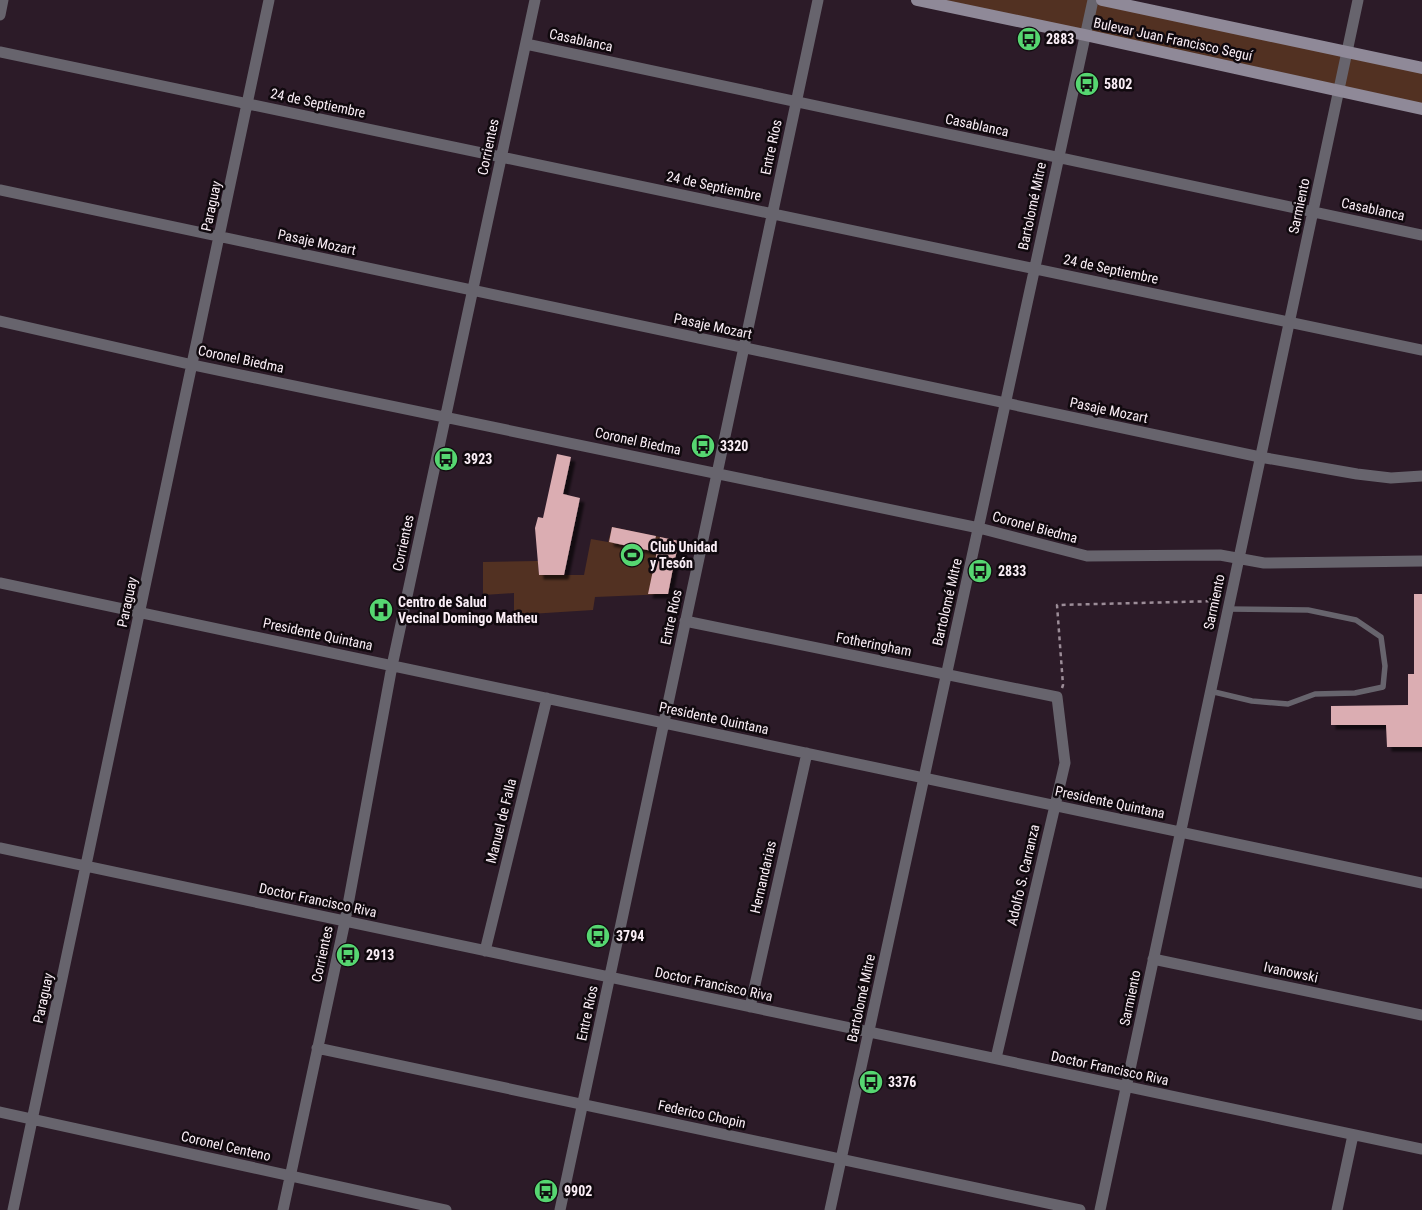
<svg xmlns="http://www.w3.org/2000/svg" width="1422" height="1210" viewBox="0 0 1422 1210" font-family="'Roboto Condensed',sans-serif">
<style>
.green{fill:#523122}
.building{fill:#dbadb2;filter:url(#shadow)}
.lines{fill:none;stroke-linecap:round;stroke-linejoin:round}
.path{stroke:#9c8d98;stroke-width:2.5;stroke-dasharray:4 4;stroke-linecap:butt}
.service{stroke:#67646d;stroke-width:5.5}
.minor{stroke:#67646d;stroke-width:11}
.secondary{stroke:#8f8998;stroke-width:12}
.labels{text-anchor:middle;stroke-width:5;stroke-linejoin:round;paint-order:stroke}
.poi-label{font-size:14px;font-weight:bold;fill:#faeef6;stroke:#10090e;text-anchor:start}
.street-label{font-size:14px;fill:#faeef6;stroke:#10090e}
</style>
<defs>
<filter id="shadow"><feDropShadow dx="4.5" dy="4.5" stdDeviation="1" flood-color="#0009"/></filter>
</defs>
<rect width="100%" height="100%" fill="#2c1b28"/>
<!-- green -->
<path class="green" d="M917,0H1102L1422,68V109Z
M612,527L679,541L668,594L595,597L593,610L514,615V593L483,595V562L538,561L539,575H584L591,539L608,542Z"/>
<!-- building -->
<path class="building" d="M557,454L571,457L563,494L580,498L564,575H539L535,528L538,517L543,518Z
M612,527L656,536L652,551L609,542Z
M660,537L679,541L673,568L668,594H648Z
M1414,594H1422V747H1387L1386,725H1331V706L1408,705V674H1414Z"/>
<g class="lines">
<!-- path -->
<path class="path" d="M1062,688L1063,685L1057,605L1218,601"/>
<!-- service -->
<path class="service" d="M1210,691L1252,701L1288,704L1315,694L1355,693L1383,687L1385,666L1381,637L1356,620L1308,610L1228,609"/>
<!-- minor -->
<path class="minor" d="M0,15L3,0
M526,44L1422,235
M0,52L1422,350
M0,190L1260,457L1357,474L1391,478L1422,476
M0,321L193,365L979,528L1087,556L1220,555L1264,563L1422,561
M0,583L1422,883
M685,621L1057,697L1065,763L996,1058
M0,848L1422,1149
M485,951L547,698
M1153,959L1422,1015
M750,1007L807,753
M317,1048L1080,1210
M0,1112L446,1210
M13,1210L269,0
M283,1210L345,921L392,666L535,0
M560,1210L818,0
M830,1210L1093,0
M1100,1210L1358,0
M1337,1210L1353,1135"/>
<!-- secondary -->
<path class="secondary" d="M917,0L1085,35L1422,109
M1102,0L1422,68"/>
</g>
<!-- icons -->
<defs>
<g id="bus-disc" transform="scale(1.25)"><circle r="9.5" fill="#56d671" stroke="#10090e"/><path d="M-5-6H5V4H4V6H2V4H-2V6H-4V4H-5ZM-3.5-4V0h7V-4ZM-3.5 1.2v1.5H-2V1.2ZM2 1.2v1.5H3.5V1.2Z" fill="#111"/></g>
<g id="stadium-disc" transform="scale(1.25)"><circle r="9.5" fill="#56d671" stroke="#10090e"/><path d="M0-5a6.5 5 0 1 0 0 10a6.5 5 0 1 0 0-10ZM-3.5-1.8h7v3.6h-7Z" fill="#111"/></g>
<g id="hospital-disc" transform="scale(1.25)"><circle r="9.5" fill="#56d671" stroke="#10090e"/><path d="M-5-5h3v3.5h4V-5h3V5h-3V1.5h-4V5h-3Z" fill="#111"/></g>
</defs>
<g fill-rule="evenodd">
<use href="#bus-disc" x="1029" y="39"/>
<use href="#bus-disc" x="1087" y="84"/>
<use href="#bus-disc" x="703" y="446"/>
<use href="#bus-disc" x="446" y="459"/>
<use href="#stadium-disc" x="632" y="555"/>
<use href="#bus-disc" x="980" y="571"/>
<use href="#hospital-disc" x="381" y="610"/>
<use href="#bus-disc" x="598" y="936"/>
<use href="#bus-disc" x="348" y="955"/>
<use href="#bus-disc" x="871" y="1082"/>
<use href="#bus-disc" x="546" y="1191"/>
</g>
<g class="labels">
<!-- poi labels -->
<g class="poi-label">
<text x="1046" y="44">2883</text>
<text x="1104" y="89">5802</text>
<text x="720" y="451">3320</text>
<text x="464" y="464">3923</text>
<text x="650" y="552">Club Unidad<tspan x="650" dy="16">y Tesón</tspan></text>
<text x="998" y="576">2833</text>
<text x="398" y="607">Centro de Salud<tspan x="398" dy="16">Vecinal Domingo Matheu</tspan></text>
<text x="616" y="941">3794</text>
<text x="366" y="960">2913</text>
<text x="888" y="1087">3376</text>
<text x="564" y="1196">9902</text>
</g>
<!-- street labels -->
<g class="street-label">
<text transform="translate(1173 39) rotate(12)" y="5">Bulevar Juan Francisco Seguí</text>
<text transform="translate(581 40) rotate(12)" y="5">Casablanca</text>
<text transform="translate(318 103) rotate(12)" y="5">24 de Septiembre</text>
<text transform="translate(977 125) rotate(12)" y="5">Casablanca</text>
<text transform="translate(488 147) rotate(-78)" y="5">Corrientes</text>
<text transform="translate(771 147) rotate(-78)" y="5">Entre Ríos</text>
<text transform="translate(714 186) rotate(12)" y="5">24 de Septiembre</text>
<text transform="translate(211 206) rotate(-78)" y="5">Paraguay</text>
<text transform="translate(1032 206) rotate(-78)" y="5">Bartolomé Mitre</text>
<text transform="translate(1299 206) rotate(-78)" y="5">Sarmiento</text>
<text transform="translate(1373 209) rotate(12)" y="5">Casablanca</text>
<text transform="translate(317 242) rotate(12)" y="5">Pasaje Mozart</text>
<text transform="translate(1111 269) rotate(12)" y="5">24 de Septiembre</text>
<text transform="translate(713 326) rotate(12)" y="5">Pasaje Mozart</text>
<text transform="translate(241 359) rotate(12)" y="5">Coronel Biedma</text>
<text transform="translate(1109 410) rotate(12)" y="5">Pasaje Mozart</text>
<text transform="translate(638 441) rotate(12)" y="5">Coronel Biedma</text>
<text transform="translate(1035 527) rotate(15)" y="5">Coronel Biedma</text>
<text transform="translate(403 543) rotate(-78)" y="5">Corrientes</text>
<text transform="translate(127 602) rotate(-78)" y="5">Paraguay</text>
<text transform="translate(947 602) rotate(-77)" y="5">Bartolomé Mitre</text>
<text transform="translate(1214 602) rotate(-78)" y="5">Sarmiento</text>
<text transform="translate(671 617) rotate(-78)" y="5">Entre Ríos</text>
<text transform="translate(318 634) rotate(12)" y="5">Presidente Quintana</text>
<text transform="translate(874 644) rotate(11)" y="5">Fotheringham</text>
<text transform="translate(714 718) rotate(12)" y="5">Presidente Quintana</text>
<text transform="translate(1110 802) rotate(12)" y="5">Presidente Quintana</text>
<text transform="translate(501 821) rotate(-76)" y="5">Manuel de Falla</text>
<text transform="translate(1023 875) rotate(-77)" y="5">Adolfo S. Carranza</text>
<text transform="translate(763 877) rotate(-77)" y="5">Hernandarias</text>
<text transform="translate(318 900) rotate(12)" y="5">Doctor Francisco Riva</text>
<text transform="translate(322 954) rotate(-78)" y="5">Corrientes</text>
<text transform="translate(1291 972) rotate(12)" y="5">Ivanowski</text>
<text transform="translate(714 984) rotate(12)" y="5">Doctor Francisco Riva</text>
<text transform="translate(43 998) rotate(-78)" y="5">Paraguay</text>
<text transform="translate(861 998) rotate(-78)" y="5">Bartolomé Mitre</text>
<text transform="translate(1130 998) rotate(-78)" y="5">Sarmiento</text>
<text transform="translate(587 1013) rotate(-78)" y="5">Entre Ríos</text>
<text transform="translate(1110 1068) rotate(12)" y="5">Doctor Francisco Riva</text>
<text transform="translate(702 1114) rotate(12)" y="5">Federico Chopin</text>
<text transform="translate(226 1146) rotate(13)" y="5">Coronel Centeno</text>
</g>
</g>
</svg>
